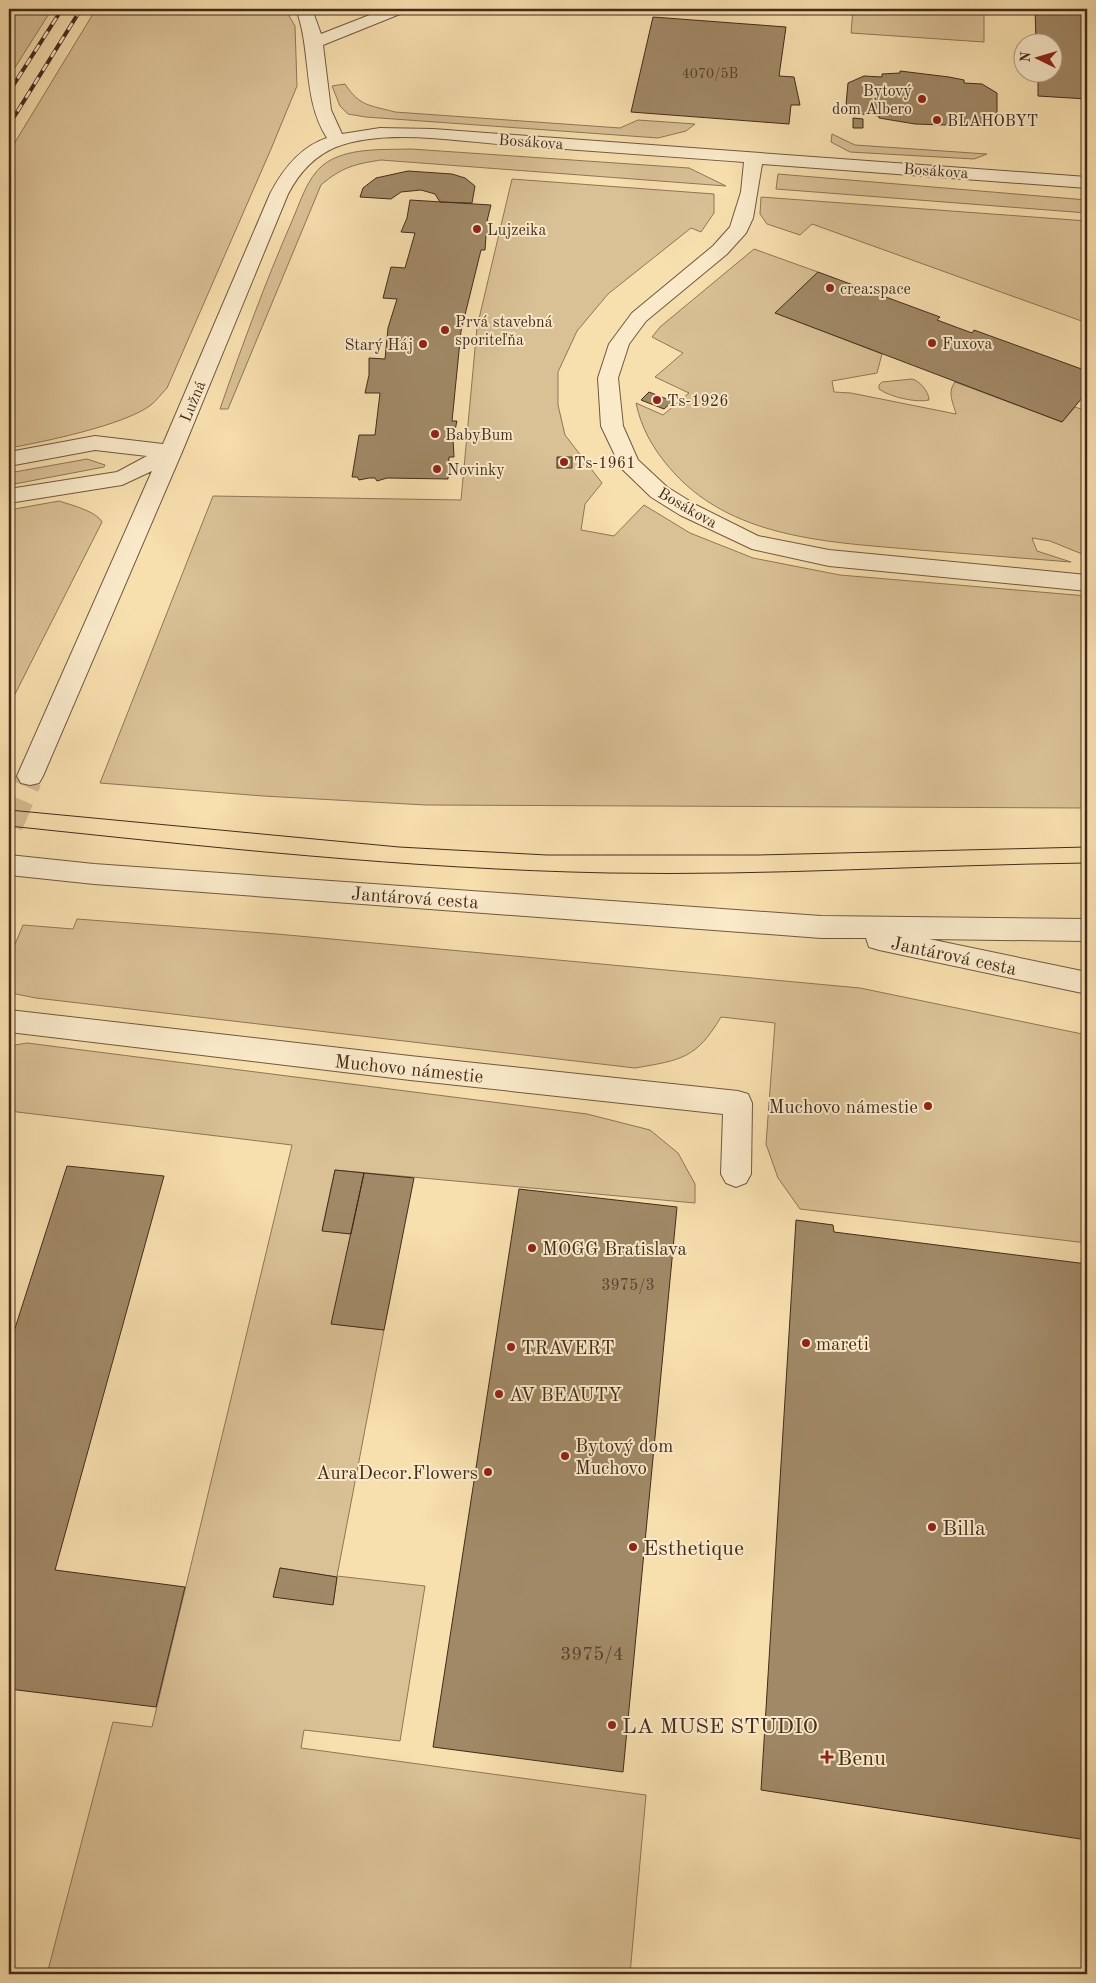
<svg xmlns="http://www.w3.org/2000/svg" width="1096" height="1983" viewBox="0 0 1096 1983" font-family="'Old Standard TT',serif">
<style>
.green{fill:#d9c095;stroke:#8e7658;fill-rule:evenodd}
.building{fill:#a18967;stroke:#432b1b}
.lines{fill:none;stroke-linecap:round;stroke-linejoin:round}
.minor-tunnel-far1{stroke:#d4bb91;stroke-width:22;stroke-dasharray:22 11;stroke-linecap:butt}
.minor-tunnel{stroke:#d4bb91;stroke-width:28;stroke-dasharray:28 14;stroke-linecap:butt}
.minor-casing{stroke:#705840;stroke-width:2}
.minor{fill:#faeaca;fill-rule:evenodd}
.tram{stroke:#432b1b;stroke-width:1}
.rail-casing{stroke:#432b1b;stroke-width:4}
.rail{stroke:#faeaca;stroke-width:2.5;stroke-dasharray:8;stroke-linecap:butt}
.poi-dot{fill:#8f2418;stroke:#faeaca;stroke-width:2}
.labels{text-anchor:middle;stroke-width:4;stroke-linejoin:round;paint-order:stroke}
.far-number-label{font-size:14px;fill:#5a422e}
.far-poi-label{font-size:16px;fill:#432b1b;stroke:#faeaca;text-anchor:start}
.far-street-label{font-size:16px;fill:#432b1b;stroke:#faeaca}
.number-label{font-size:16px;fill:#5a422e}
.street-label{font-size:19px;fill:#432b1b;stroke:#faeaca}
.poi-label{font-size:19px;fill:#432b1b;stroke:#faeaca;text-anchor:start}
.near-number-label{font-size:19px;fill:#5a422e}
.near-poi-label{font-size:22px;fill:#432b1b;stroke:#faeaca;text-anchor:start}
</style>
<rect width="100%" height="100%" fill="#f8dfae"/>
<filter id="stains"><feTurbulence type="fractalNoise" baseFrequency=".004" numOctaves="4"/><feColorMatrix values="0 0 0 0 .2 0 0 0 0 .09 0 0 0 0 .02 0 0 0 .5 -.17"/></filter>
<radialGradient id="worn" r=".72"><stop offset=".6" stop-color="#630" stop-opacity="0"/><stop offset="1" stop-color="#630" stop-opacity=".3"/></radialGradient>
<!-- green -->
<path class="green" d="M9,9H52L9,77Z
M96,9H285L295,26L297,86L271,149L167,388C162,393 157,400 151,405C125,425 43,442 9,448V152Z
M853,9H984V42L851,33Z
M345,84C360,107 370,105 395,112L620,128L638,120L695,124L686,131L658,138L366,117L348,114L340,106L332,86Z
M832,134L855,145L987,154L974,159L850,152L831,142Z
M411,149L689,168L726,186L381,160C355,164 342,167 321,185L228,409H220C242,346 265,283 292,221C300,203 307,178 323,165C346,147 383,150 411,149Z
M778,174L1087,200V213L776,189Z
M512,179L714,194V213L701,232L691,228L608,294L577,331L558,372V405L565,435L602,483L585,504L581,530L614,536L644,505L690,533L753,558L840,575L1087,596V808L426,805L263,796L100,783L213,496L461,500L477,327Z
M761,197L1087,221V323L812,224L800,235L767,224L760,214Z
M754,249L818,272L776,313L882,354L877,373L832,381L834,392L851,393L956,414C953,402 947,393 955,382L1062,422L1075,407L1087,411V556L1050,541L1032,538L1037,551L1071,562C1020,558 970,554 919,550C831,542 729,540 668,466C652,447 641,427 636,403L663,415L689,393L655,377L683,353L652,337L660,327Z
M912,379C920,381 929,392 929,400C916,403 890,397 879,389V385L882,382Z
M87,459L105,465L104,467L9,485V473Z
M59,501C71,505 96,511 102,522L9,706V510Z
M77,919L277,934L860,988L1087,1035V1243L800,1209L778,1178L766,1144L775,1023L721,1017C696,1059 681,1060 635,1068L36,998L16,994L9,990V959L23,925L73,929Z
M27,1043L587,1114L650,1130L678,1153L695,1184V1203L335,1170L322,1230L351,1234L332,1324L384,1330L337,1576L425,1586L400,1741L304,1730L301,1748L646,1795L630,1974H47L113,1722L152,1727L292,1145L9,1111V1046ZM280,1568L337,1577L333,1604Z"/>
<!-- building -->
<path class="building" d="M1035,9H1087V99L1038,96V72H1054V42H1036Z
M653,17L786,27L779,76L794,77L800,105H791L789,124L631,112Z
M900,71L949,77L964,80V83L982,84L997,93V116L982,123L964,122L963,124L946,125L915,124L879,118V116L861,114L846,105L848,83L864,76L882,77V74L900,73Z
M853,118L863,119V128H853Z
M408,171L452,174L465,178L475,186L472,203L440,202L435,194L421,190L401,192L391,199L360,197L363,188L376,178Z
M410,200L491,205L487,221L491,222L486,236L485,250H481L461,331L452,421H457L453,439L454,457H449L448,479L387,478L377,481L375,478H369L359,480L357,477H352L359,435H375L380,393H365L369,375V358L385,359L388,328L397,299L383,298L391,267L405,268L415,233L401,232L407,218Z
M818,272L940,317L937,320L972,333L974,330L1087,371V392L1062,422L775,313Z
M649,392L672,401H673L664,409L641,400Z
M557,457H572V468H557Z
M67,1166L164,1176L55,1570L185,1587L156,1707L9,1689V1347Z
M335,1170L364,1173L351,1234L322,1231Z
M364,1173L414,1178L384,1330L331,1324Z
M519,1189L677,1207L623,1772L433,1747Z
M796,1220L833,1225L834,1232L1087,1264V1840L761,1790Z
M280,1568L337,1577L333,1605L273,1597Z"/>
<g class="lines">
<!-- minor-tunnel-far1 -->
<path class="minor-tunnel-far1" d="M28,781L30,776"/>
<!-- minor-tunnel -->
<path class="minor-tunnel" d="M9,825L28,780"/>
<!-- minor casing -->
<g class="minor-casing">
<path id="minor" d="M296,9H312L321,34L385,9H407L405,12L323,45L331,110L342,134L380,128L433,129L1087,177V188L762,164L753,218L746,233L727,254L646,321L629,344L618,378L623,426L638,460L667,487L696,505L758,536L829,550L1087,575V591L829,566L752,549L680,515L651,497L621,468L601,426L598,378L609,344L632,313L713,246L730,227L741,192L744,162C666,156 588,151 509,145C457,141 385,128 336,147C314,156 299,173 288,194L182,452L43,776L39,783L30,785L21,783L17,776L152,471L122,485L9,503V489L117,472L147,456L95,450L9,466V452L95,436L163,444L270,194C283,169 300,147 327,138C302,99 312,52 296,9Z
M9,855L94,864L821,916L1087,919V941L929,939L1087,972V994L879,950L869,947L866,938H821L94,884L9,875Z
M9,1010L410,1056L738,1091L748,1094L752,1103L751,1174L746,1183L736,1187L726,1183L721,1174L723,1114L410,1080L9,1032Z"/>
</g>
<!-- minor -->
<use href="#minor" class="minor"/>
<!-- tram -->
<path class="tram" d="M9,810L399,847L547,855H758L1087,847
M9,826C209,847 408,869 609,873C769,876 928,865 1087,863"/>
<!-- rail casing -->
<g class="rail-casing">
<path id="rail" d="M9,92L62,9
M9,125L81,9"/>
</g>
<!-- rail -->
<use href="#rail" class="rail"/>
</g>
<!-- markers -->
<g class="poi-dot">
<circle cx="922" cy="99" r="5"/>
<circle cx="937" cy="120" r="5"/>
<circle cx="477" cy="229" r="5"/>
<circle cx="830" cy="288" r="5"/>
<circle cx="445" cy="330" r="5"/>
<circle cx="932" cy="343" r="5"/>
<circle cx="423" cy="344" r="5"/>
<circle cx="657" cy="400" r="5"/>
<circle cx="435" cy="434" r="5"/>
<circle cx="564" cy="462" r="5"/>
<circle cx="437" cy="469" r="5"/>
<circle cx="928" cy="1106" r="5"/>
<circle cx="532" cy="1248" r="5"/>
<circle cx="806" cy="1343" r="5"/>
<circle cx="511" cy="1347" r="5"/>
<circle cx="499" cy="1394" r="5"/>
<circle cx="565" cy="1456" r="5"/>
<circle cx="488" cy="1472" r="5"/>
<circle cx="932" cy="1527" r="5"/>
<circle cx="633" cy="1547" r="5"/>
<circle cx="612" cy="1725" r="5"/>
<path d="M824.5 1749.5h5v5h5v5h-5v5h-5v-5h-5v-5h5z"/>
</g>
<g class="labels">
<!-- far-number labels -->
<g class="far-number-label">
<text x="710" y="78">4070/5B</text>
</g>
<!-- far-poi labels -->
<g class="far-poi-label">
<text x="912" y="96" text-anchor="end">Bytový<tspan x="912" dy="18">dom Albero</tspan></text>
<text x="947" y="126">BLAHOBYT</text>
<text x="487" y="235">Lujzeika</text>
<text x="840" y="294">crea:space</text>
<text x="455" y="327">Prvá stavebná<tspan x="455" dy="18">sporiteľňa</tspan></text>
<text x="942" y="349">Fuxova</text>
<text x="413" y="350" text-anchor="end">Starý Háj</text>
<text x="667" y="406">Ts-1926</text>
<text x="445" y="440">BabyBum</text>
<text x="574" y="468">Ts-1961</text>
<text x="447" y="475">Novinky</text>
</g>
<!-- far-street labels -->
<g class="far-street-label">
<text transform="translate(531 141) rotate(4)" y="6">Bosákova</text>
<text transform="translate(936 170) rotate(4)" y="6">Bosákova</text>
<text transform="translate(192 401) rotate(-68)" y="6">Lužná</text>
<text transform="translate(688 507) rotate(30)" y="6">Bosákova</text>
</g>
<!-- number labels -->
<g class="number-label">
<text x="628" y="1290">3975/3</text>
</g>
<!-- street labels -->
<g class="street-label">
<text transform="translate(415 897) rotate(4)" y="7">Jantárová cesta</text>
<text transform="translate(954 955) rotate(12)" y="7">Jantárová cesta</text>
<text transform="translate(409 1068) rotate(6)" y="7">Muchovo námestie</text>
</g>
<!-- poi labels -->
<g class="poi-label">
<text x="918" y="1113" text-anchor="end">Muchovo námestie</text>
<text x="542" y="1255">MOGG Bratislava</text>
<text x="816" y="1350">mareti</text>
<text x="521" y="1354">TRAVERT</text>
<text x="509" y="1401">AV BEAUTY</text>
<text x="575" y="1452">Bytový dom<tspan x="575" dy="22">Muchovo</tspan></text>
<text x="478" y="1479" text-anchor="end">AuraDecor.Flowers</text>
</g>
<!-- near-number labels -->
<g class="near-number-label">
<text x="592" y="1660">3975/4</text>
</g>
<!-- near-poi labels -->
<g class="near-poi-label">
<text x="942" y="1535">Billa</text>
<text x="643" y="1555">Esthetique</text>
<text x="622" y="1733">LA MUSE STUDIO</text>
<text x="837" y="1765">Benu</text>
</g>
</g>
<!-- margin -->
<rect width="1096" height="1983" fill="none" stroke="#f8dfae" stroke-width="30"/>
<rect x="10" y="10" width="1076" height="1963" fill="none" stroke="#432b1b" stroke-width="2.5"/>
<rect x="15" y="15" width="1066" height="1953" fill="none" stroke="#432b1b"/>
<!-- north arrow -->
<g transform="translate(1038 58) rotate(275)"><circle r="24" fill="#faeaca" stroke="#b19e84"/>
<path d="M0-4L9 19L0 12L-9 19Z" fill="#8f2418"/>
<text y="-8" font-size="14" font-weight="bold" text-anchor="middle" fill="#432b1b">N</text>
</g>
<rect width="100%" height="100%" filter="url(#stains)"/>
<rect width="100%" height="100%" fill="url(#worn)"/>
</svg>
